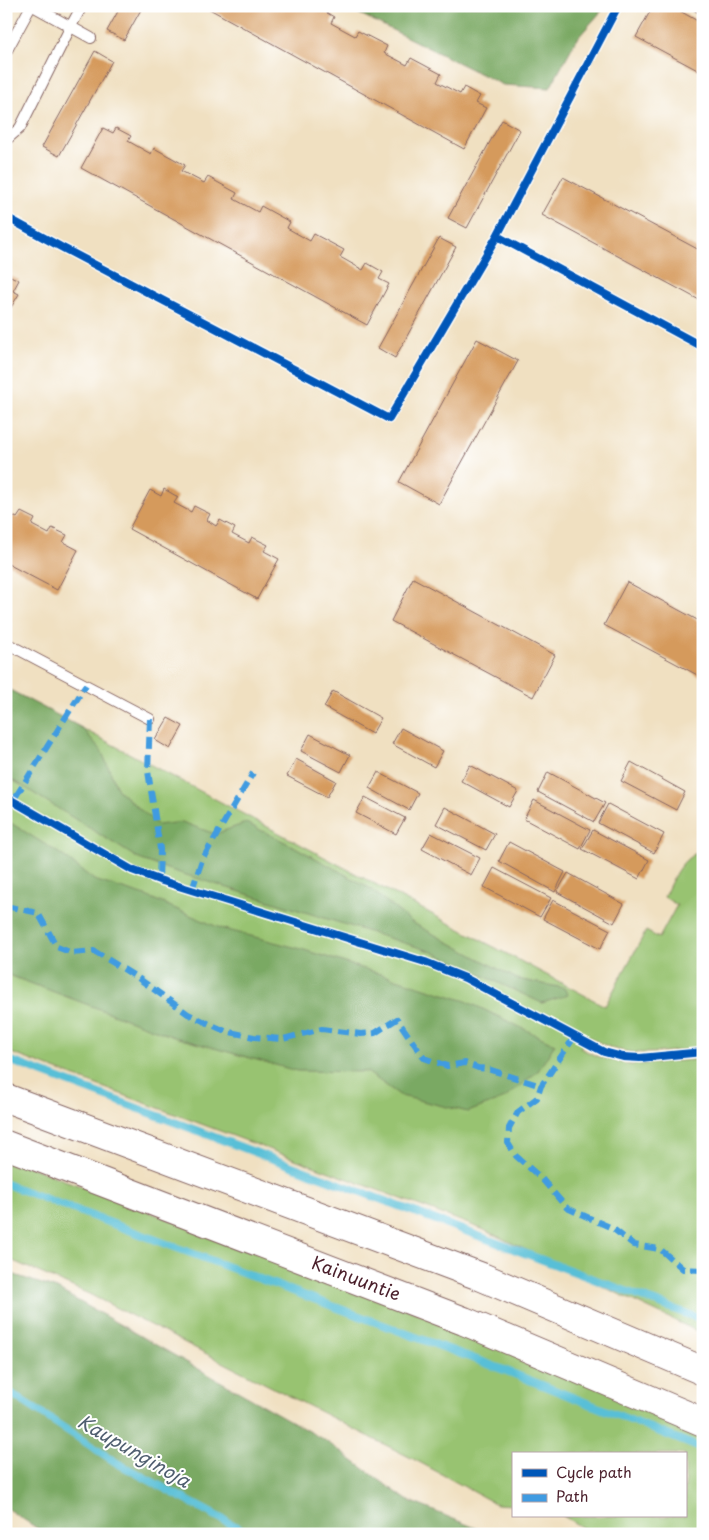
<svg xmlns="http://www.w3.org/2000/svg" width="709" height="1540" viewBox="0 0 709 1540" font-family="'Playpen Sans',sans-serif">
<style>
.green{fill:#98c371;stroke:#71714e}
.forest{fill:#7aa963;stroke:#626447}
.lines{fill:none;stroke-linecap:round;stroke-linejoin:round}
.stream{stroke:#59bfd7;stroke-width:8}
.building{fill:#d59a5c}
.lane-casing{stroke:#846360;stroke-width:12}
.highway-casing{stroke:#846360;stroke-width:30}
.lane{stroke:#fff;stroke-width:10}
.highway{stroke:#fff;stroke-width:28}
.quiet{stroke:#409be1;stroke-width:6;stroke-dasharray:12 6;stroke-linecap:butt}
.cycleway-casing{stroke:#fff;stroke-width:11}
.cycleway{stroke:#0057b8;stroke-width:8}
.labels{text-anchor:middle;stroke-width:4;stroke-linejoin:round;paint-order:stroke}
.street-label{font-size:18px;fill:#4a1f2b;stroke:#fff}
.water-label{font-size:19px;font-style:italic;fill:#505f70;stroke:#fff}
</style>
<rect width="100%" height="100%" fill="#fff"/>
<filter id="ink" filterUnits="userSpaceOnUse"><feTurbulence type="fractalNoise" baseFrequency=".02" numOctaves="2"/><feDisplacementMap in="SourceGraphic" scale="10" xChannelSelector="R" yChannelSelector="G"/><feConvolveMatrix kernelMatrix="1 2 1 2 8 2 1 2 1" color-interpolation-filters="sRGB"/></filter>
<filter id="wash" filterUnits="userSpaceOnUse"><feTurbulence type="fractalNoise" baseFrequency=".0096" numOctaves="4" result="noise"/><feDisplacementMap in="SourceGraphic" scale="20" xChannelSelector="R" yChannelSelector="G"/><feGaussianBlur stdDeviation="1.12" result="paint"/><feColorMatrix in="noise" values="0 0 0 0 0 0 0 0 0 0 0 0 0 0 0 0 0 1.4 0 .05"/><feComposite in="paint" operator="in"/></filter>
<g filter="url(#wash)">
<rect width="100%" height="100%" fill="#f0e0c1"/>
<!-- green -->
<path class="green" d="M6,688L605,1006L646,931L659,938L677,905L664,897C674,877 679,859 703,850V1048C677,1050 649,1056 624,1051C610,1049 599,1042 587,1036L580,1048L596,1056L630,1065L703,1059V1334L482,1229L6,1051Z
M6,1158L531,1356L703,1430V1534H593L563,1516H685V1454H513V1505L496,1504L421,1463L89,1294L6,1258Z"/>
<!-- forest -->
<path class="forest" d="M344,6H606L576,40L550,88L503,85Z
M6,688L82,728L101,750L118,790L158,825L182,822L215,834L246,823L295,847L368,887L413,923L517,979L564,988L568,995L542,1003L430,951L167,869L139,859L6,776Z
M6,820L62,855L94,880L146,896L220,928L301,949L466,1001L555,1044L538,1071L505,1098L468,1112L401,1096L367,1072L297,1071L174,1037L6,974Z
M6,1272L57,1289L326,1441L407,1500L478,1529L500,1534H46L6,1508Z"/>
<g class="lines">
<!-- stream -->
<path class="stream" d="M6,1059L703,1320
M6,1184L504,1370L703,1449
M6,1390L117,1463L250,1534"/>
</g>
<g id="blocks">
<!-- building -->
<path class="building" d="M121,6H143L124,40L107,31Z
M204,6H299L301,7L302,6H315L334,17L331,23L355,36L358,31L387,46L384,53L407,65L411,58L441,74L437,82L460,94L464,87L480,96L476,103L486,108L464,149Z
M653,6H671L703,24V73L636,37Z
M95,51L112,61L59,156L42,147Z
M502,120L520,130L467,228L448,218Z
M103,128L113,133L116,128L131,136L128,141L151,154L154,148L185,165L181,171L204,183L208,177L237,193L234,199L258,212L261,206L290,222L287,228L310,241L314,234L344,250L340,257L363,270L367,263L383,272L379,279L389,284L367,325L81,168Z
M563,177L703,252V302L542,215Z
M439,238L456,247L395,358L378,348Z
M6,274L19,280L13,291L19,294L10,309L6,307Z
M477,339L518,361L439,504L399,482Z
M164,489L178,497L174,503L191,512L194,506L210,514L207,520L216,526L220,520L235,528L232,534L249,543L252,537L268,545L264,551L279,559L257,599L129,529L150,490L161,496Z
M6,504L10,506L7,512L17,518L21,512L35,519L32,525L49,534L52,528L67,535L63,542L78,550L57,590L6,563Z
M413,578L555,655L533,697L391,621Z
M627,582L703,623V678L604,625Z
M333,691L381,718L372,734L324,707Z
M168,718L183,726L170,749L155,740Z
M401,728L443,751L434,767L392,744Z
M310,734L350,755L341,772L301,751Z
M296,759L336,781L327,797L287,776Z
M631,762L685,792L676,810L621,781Z
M470,765L518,791L509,807L461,781Z
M378,772L418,793L409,810L369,788Z
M548,772L605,803L594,822L538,792Z
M365,797L405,818L396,834L356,813Z
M534,800L590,830L580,849L524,819Z
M608,804L664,834L654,853L598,823Z
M445,807L495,834L486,850L436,824Z
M593,830L649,860L639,879L582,849Z
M431,833L480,858L471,875L422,849Z
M509,842L565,872L555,892L499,861Z
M494,868L551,898L540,917L484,887Z
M568,873L624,904L614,923L557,892Z
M553,900L610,930L600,949L543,919Z"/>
</g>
</g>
<g filter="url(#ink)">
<use href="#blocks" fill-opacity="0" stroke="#846360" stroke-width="1"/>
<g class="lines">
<!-- lane casing -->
<g class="lane-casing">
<path id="lane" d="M33,6L91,38
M698,6L703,9
M6,52L31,6
M6,140L20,128L71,26L82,6
M6,643L150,719"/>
</g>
<!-- highway casing -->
<g class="highway-casing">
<path id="highway" d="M6,1098L482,1277L703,1371
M6,1145L464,1321L703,1422"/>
</g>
<!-- lane -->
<use href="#lane" class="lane"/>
<!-- highway -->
<use href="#highway" class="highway"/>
<!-- quiet -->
<path class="quiet" d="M150,719L148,771L160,849L159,880
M6,812L86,685
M192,890L202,860L253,773
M6,906L38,913L57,947L72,953L94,951L138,978L188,1014L225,1031L254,1037L283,1039L322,1029L361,1034L375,1033L397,1019L424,1058L447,1066L465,1063L478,1068L488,1069L541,1086
M575,1036L541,1086L537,1098L518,1112L509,1128L508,1143L516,1156L541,1178L567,1208L612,1228L634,1245L660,1249L683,1269L703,1270"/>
<!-- cycleway casing -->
<g class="cycleway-casing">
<path id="cycleway" d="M6,217L61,247L389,419L497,236L618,6
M497,236L703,347
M6,797L132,870L159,880L425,962L465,978L604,1052L623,1057L640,1058L703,1052"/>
</g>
<!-- cycleway -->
<use href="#cycleway" class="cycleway"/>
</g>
</g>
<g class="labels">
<!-- street labels -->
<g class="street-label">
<text transform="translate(356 1279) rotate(21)" y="6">Kainuuntie</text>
</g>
<!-- water labels -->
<g class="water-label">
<text transform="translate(134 1451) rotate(30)" y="7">Kaupunginoja</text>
</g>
</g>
<!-- margin -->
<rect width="709" height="1540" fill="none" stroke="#fff" stroke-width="25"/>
<!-- legend -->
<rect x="512" y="1452" width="175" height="65" fill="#ffffff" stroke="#b7a5aa"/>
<rect x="522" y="1469" width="25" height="8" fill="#0057b8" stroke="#b7a5aa"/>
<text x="556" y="1478" font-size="15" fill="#4a1f2b">Cycle path</text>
<rect x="522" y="1494" width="25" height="8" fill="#409be1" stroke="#b7a5aa"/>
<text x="556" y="1502" font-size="15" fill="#4a1f2b">Path</text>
</svg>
